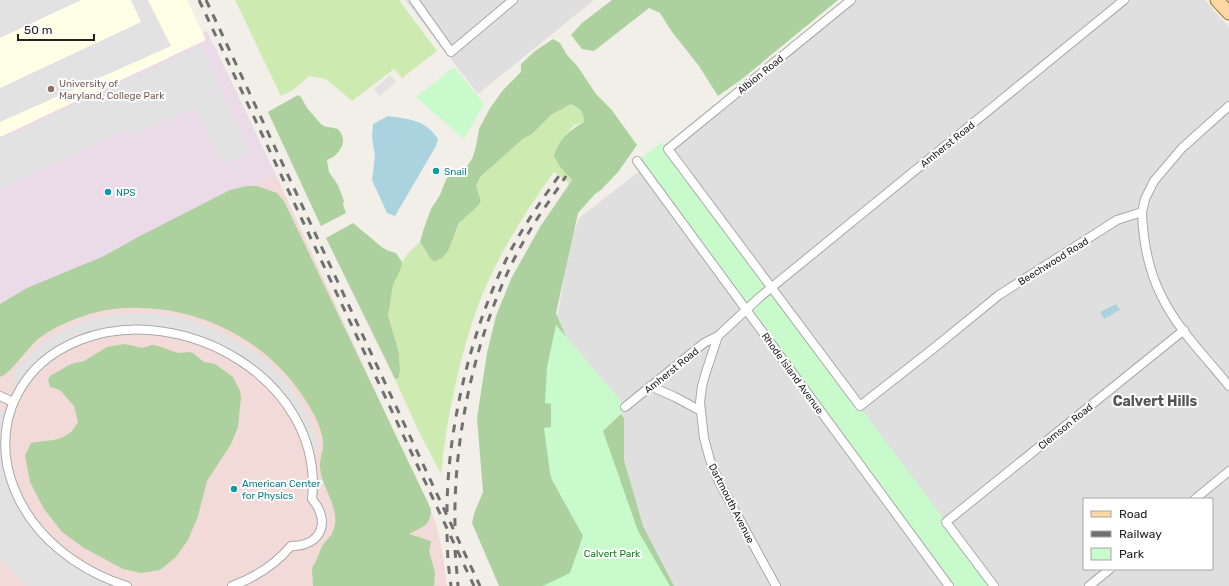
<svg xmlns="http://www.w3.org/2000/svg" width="1229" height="586" viewBox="0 0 1229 586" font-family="Rubik,sans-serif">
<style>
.residential{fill:#e0dfdf;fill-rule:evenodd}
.commercial{fill:#f2dad9}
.industrial{fill:#ebdbe8}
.education{fill:#ffffe5}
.grass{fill:#cdebb0}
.forest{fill:#add19e}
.park{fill:#c8facc}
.parking{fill:#e2e2e2}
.water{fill:#aad3df}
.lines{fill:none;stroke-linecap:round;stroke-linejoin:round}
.minor-casing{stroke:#a9a9a9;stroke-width:10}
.primary-casing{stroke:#a06b00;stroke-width:15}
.minor{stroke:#fff;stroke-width:8}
.primary{stroke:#fcd6a4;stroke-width:13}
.rail{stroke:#707070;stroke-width:3;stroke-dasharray:8 8;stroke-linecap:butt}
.education-dot{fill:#8d6e63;stroke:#fff;stroke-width:1.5}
.culture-dot{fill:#0f9aa8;stroke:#fff;stroke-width:1.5}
.labels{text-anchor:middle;stroke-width:4;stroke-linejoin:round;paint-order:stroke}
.street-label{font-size:10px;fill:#222;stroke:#fff}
.education-label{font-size:10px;fill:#785e54;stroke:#fff;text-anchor:start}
.culture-label{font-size:10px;fill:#0d838f;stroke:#fff;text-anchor:start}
.park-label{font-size:10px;fill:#0c8416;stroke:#fff}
.district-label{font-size:14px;font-weight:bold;fill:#555;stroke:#fff}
</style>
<rect width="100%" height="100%" fill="#f2efe9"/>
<!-- residential -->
<path class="residential" d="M405,0H594L478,94Z
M851,0H1205L1229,27V586H670L638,531L603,430L626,408L556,325L571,239L579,218L668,149ZM1084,499H1212V569H1084Z"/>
<!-- commercial -->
<path class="commercial" d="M276,175L436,523L443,556L447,586H0V308Z"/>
<!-- industrial -->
<path class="industrial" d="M207,31L276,175L0,308V130Z"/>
<!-- education -->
<path class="education" d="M0,0H187L206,40L0,137Z"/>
<!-- grass -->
<path class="grass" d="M235,0H399L437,51L402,78L394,69L352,101L326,79L309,76L293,90L281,96Z
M571,104C579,108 584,111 584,122L574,125L556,148L560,167L572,180L570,184L554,172C525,212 497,256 479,303C459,358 447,416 441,474L418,430L395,379L399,378L400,370L399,353L388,315L389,304L393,285L402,262L409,252L420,242L429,256L457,231L459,223L478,206L481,201L476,186L480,177L523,139L532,134L551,115Z"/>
<!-- forest -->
<path class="forest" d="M612,0H838L742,79L718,96L699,66L672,32L660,13L649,8L594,51L582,49L571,35L582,23Z
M553,39L560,43L567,55L578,67L596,94L611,109L637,145L618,172L601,190L595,194L578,213L556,313L575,359L624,418V460L643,526L674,586H499L472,523L474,514L483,492L477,418L487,353L496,316L511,279L540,227L572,180L560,167L554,156C558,140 570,130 584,122C584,111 579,108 571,104L551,115L532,134L523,139L480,177L476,186L481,201L478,206L459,223L448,251L442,258L434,262L429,256L420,242L424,228L431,209L440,195L445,182L451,171H464L473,157L476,146L479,129L490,108L503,90L521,72V64L535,51Z
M298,95L301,97L307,108L321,124C325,128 333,127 338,129C347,139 343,149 333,157C331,158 329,159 327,160L329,172L338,185L344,201L343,204L346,213L321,226L268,112Z
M247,186H257L277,193L284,201L431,509C431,526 422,527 409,534L431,541L429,551L435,572L434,586H313L312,568C317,561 319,553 322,546C325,541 331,537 333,531C342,510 322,489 320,468C319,460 324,450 323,441C321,424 310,406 300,392C259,333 185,301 113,309C89,312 54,325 36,341C27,349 9,375 0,377V304L27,288L104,256L138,237L230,190Z
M353,223L383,248L389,251L396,253L402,262L401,268L393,285L388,315L399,353L400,370L399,378L395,379L326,238Z
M125,344L142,348L152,345L158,346L178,353L188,352L193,353L204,362L215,364L229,374L233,377L240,391L241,397L238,427L231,444L207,481L198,516L188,540L176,557L160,570L141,573L123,569L84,548L62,532L44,509L30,482L25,455L31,443C52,439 67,443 78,422L74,406L60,390L50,387L48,380L50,376L71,364L84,361L107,347Z"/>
<!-- park -->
<path class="park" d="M455,68L484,104L464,139L416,97L450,70Z
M662,142C771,291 884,438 994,586H949L637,161Z
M556,325L627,408L603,431L638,531L670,586H543L570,573L583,536L552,480L550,473L544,428L551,427V404L545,403L547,367Z"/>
<!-- parking -->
<path class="parking" d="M0,0H81L0,38Z
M131,0H148L171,46L0,122V88L141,22Z
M201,46L250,152L222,165L195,107L131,137L127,130L0,189V140Z
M390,75L396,82L379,96L374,89Z
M130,313H150L189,319L225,334L258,354L273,367L286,381L297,397L307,414L319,444L310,454L287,404L241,361L167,332L105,333L56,353L20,389L15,386L13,374L25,359L39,345L55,334L73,326L91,319L112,315Z
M0,410L10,413L5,442L21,504L59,549L128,586H26L0,559Z"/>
<!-- water -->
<path class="water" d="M388,116C409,119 426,120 438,139L436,146L395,216L387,213L372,180L375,156L372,137L373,124Z
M1116,304L1120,310L1104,319L1100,312Z"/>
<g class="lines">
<!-- minor casing -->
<g class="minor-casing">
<path id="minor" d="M414,0L451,52L513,0
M851,0L668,149L860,406L934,348L999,295L1117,220L1142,212L1145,199L1154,181L1182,148L1229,106
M637,161L949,586
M1142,212C1143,241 1148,269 1161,295C1177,329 1206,357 1229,386
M650,386L675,397L701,411
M0,396L13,402
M625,407L704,343L718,336
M1195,499L1229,471
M127,586C79,571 33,537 14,488C2,459 2,425 16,397C29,370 52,351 80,340C183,300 325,381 312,499C331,521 322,546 291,546C275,565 256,577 232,586
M776,586L719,482L710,460L704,438L700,403L702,386L706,372L718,336L761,296L1124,0
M994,586L946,522L1184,330
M1089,586L1110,569"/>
</g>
<!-- primary casing -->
<g class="primary-casing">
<path id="primary" d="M1217,0L1229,13"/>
</g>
<!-- minor -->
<use href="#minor" class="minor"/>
<!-- primary -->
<use href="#primary" class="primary"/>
<!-- rail -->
<path class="rail" d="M199,0L474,586
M206,0L480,586
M447,512C447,430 470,333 506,260C521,229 541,201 561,173
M455,526C453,430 479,315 529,232C540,213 554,195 566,176
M447,534L448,562L451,586
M455,550L458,586"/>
</g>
<!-- markers -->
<circle class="education-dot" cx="51" cy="89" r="4"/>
<g class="culture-dot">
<circle cx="436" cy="171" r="4"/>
<circle cx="108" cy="192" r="4"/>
<circle cx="234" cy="489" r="4"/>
</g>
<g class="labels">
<!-- street labels -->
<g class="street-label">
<text transform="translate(760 74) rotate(-39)" y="4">Albion Road</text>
<text transform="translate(947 144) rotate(-39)" y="4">Amherst Road</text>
<text transform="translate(1053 261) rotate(-32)" y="4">Beechwood Road</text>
<text transform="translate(671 370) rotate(-39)" y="4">Amherst Road</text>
<text transform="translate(793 373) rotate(54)" y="4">Rhode Island Avenue</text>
<text transform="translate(1065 426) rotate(-39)" y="4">Clemson Road</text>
<text transform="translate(732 503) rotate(63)" y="4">Dartmouth Avenue</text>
</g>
<!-- education labels -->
<g class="education-label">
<text x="59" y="87">University of<tspan x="59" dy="12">Maryland, College Park</tspan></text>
</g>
<!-- culture labels -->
<g class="culture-label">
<text x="444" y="175">Snail</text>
<text x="116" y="196">NPS</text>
<text x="242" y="487">American Center<tspan x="242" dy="12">for Physics</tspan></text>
</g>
<!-- park labels -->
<g class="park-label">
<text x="612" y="557">Calvert Park</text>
</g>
<!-- district labels -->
<g class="district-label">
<text x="1155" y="406">Calvert Hills</text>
</g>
</g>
<!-- legend -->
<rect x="1083" y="498" width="130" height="72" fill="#ffffff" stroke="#a7a7a7"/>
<rect x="1091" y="511" width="20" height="6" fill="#fcd6a4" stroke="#a7a7a7"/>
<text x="1119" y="518" font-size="12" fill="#222222">Road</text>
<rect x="1091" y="531" width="20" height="6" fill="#707070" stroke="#a7a7a7"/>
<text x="1119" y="538" font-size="12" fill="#222222">Railway</text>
<rect x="1091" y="548" width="20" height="12" fill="#c8facc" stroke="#a7a7a7"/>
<text x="1119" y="558" font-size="12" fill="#222222">Park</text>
<!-- scale -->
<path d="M18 34v6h76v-6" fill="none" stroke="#222222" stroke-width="2"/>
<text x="24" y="34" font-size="12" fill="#222222" stroke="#ffffff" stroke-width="3" paint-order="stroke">50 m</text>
</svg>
